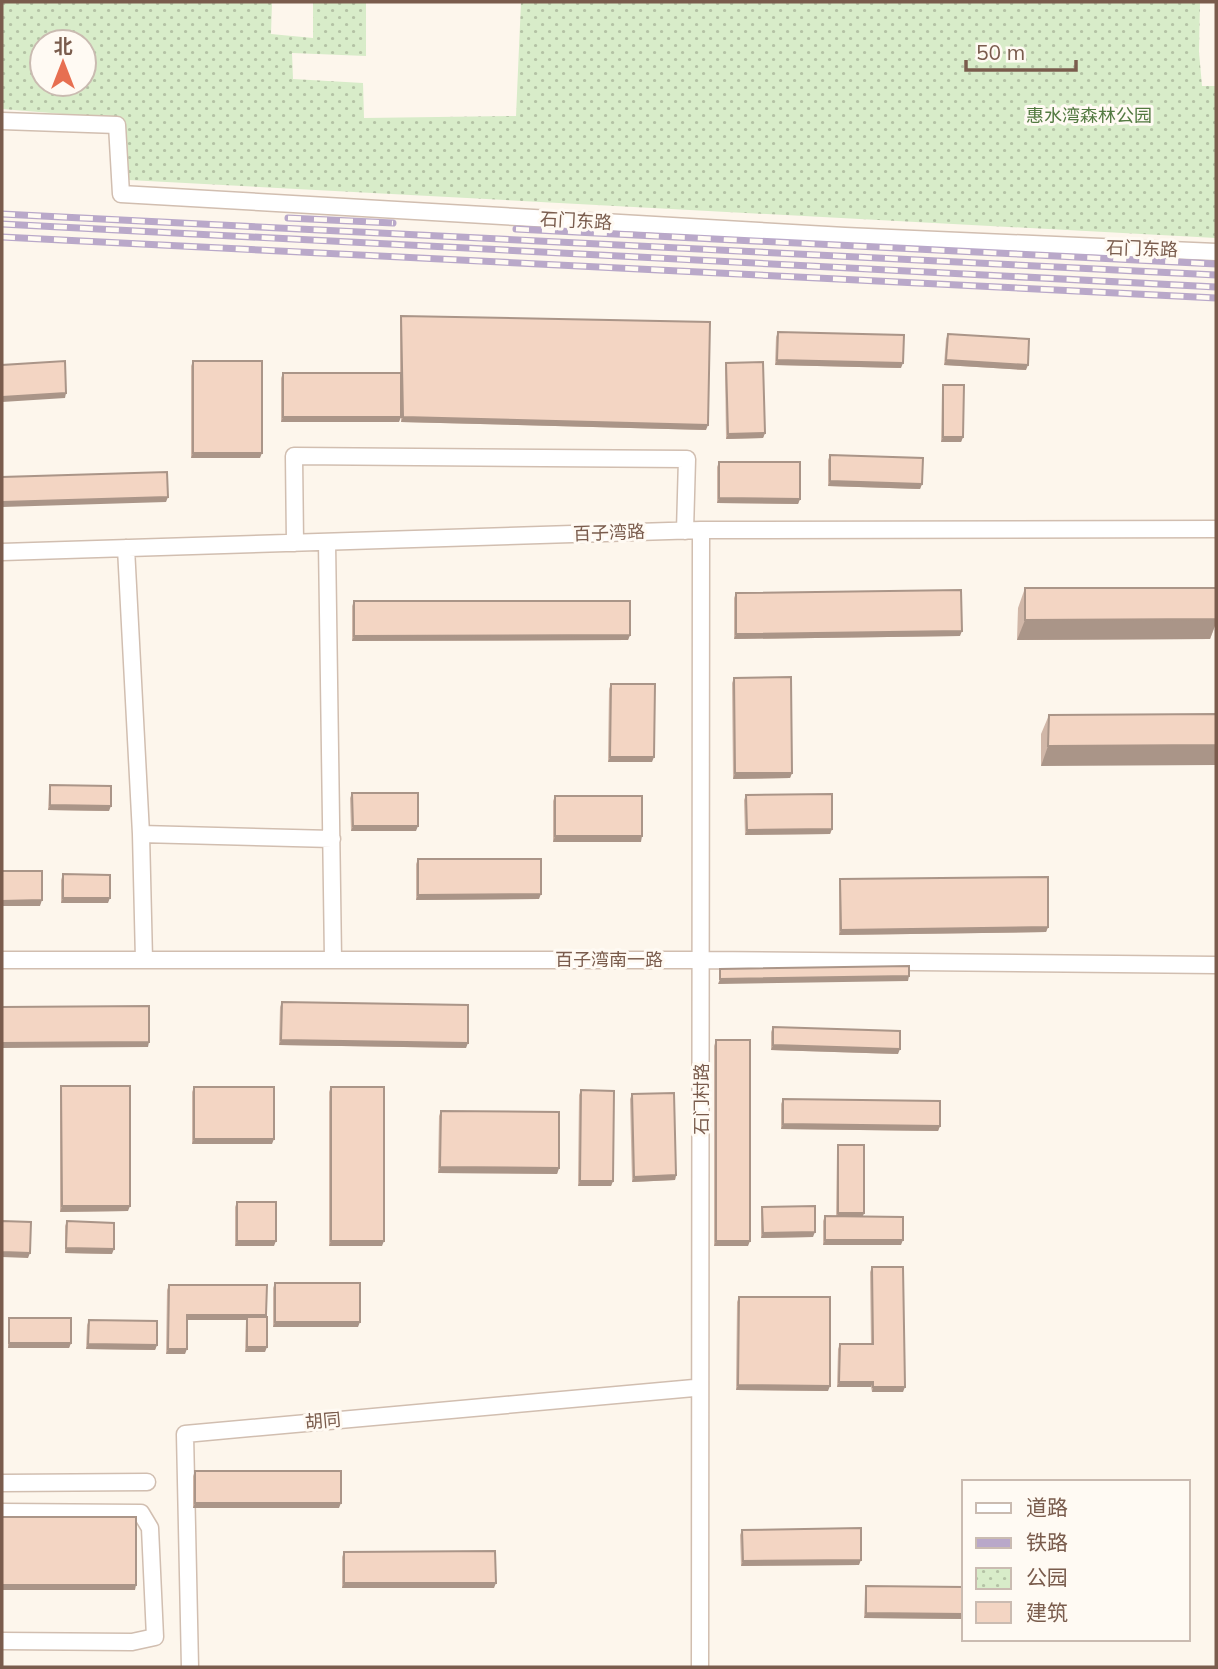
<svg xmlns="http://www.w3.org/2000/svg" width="1218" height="1669" viewBox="0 0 1218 1669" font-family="Mulish,'Noto Sans SC',sans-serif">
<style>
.park{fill:url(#park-dots);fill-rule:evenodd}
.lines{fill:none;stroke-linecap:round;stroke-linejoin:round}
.minor-casing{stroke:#d1beb0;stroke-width:19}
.minor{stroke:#fff;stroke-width:16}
.rail-casing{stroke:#b9a8c9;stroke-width:7}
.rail{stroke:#fffaf3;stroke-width:4.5;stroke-dasharray:13;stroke-linecap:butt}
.wall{fill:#d1b7a8}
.shaded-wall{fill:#aa9588}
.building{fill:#f3d5c3;stroke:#aa9588;stroke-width:2}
.labels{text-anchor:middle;stroke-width:6;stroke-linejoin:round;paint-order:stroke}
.park-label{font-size:18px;fill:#537a41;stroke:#fffaf3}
.street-label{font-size:18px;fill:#7a5c4d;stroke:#fffaf3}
</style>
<defs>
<pattern id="park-dots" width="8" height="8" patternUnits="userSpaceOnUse" patternTransform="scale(1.75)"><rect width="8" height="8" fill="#d8ecc9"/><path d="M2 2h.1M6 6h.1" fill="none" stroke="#b4c2a5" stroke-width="1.8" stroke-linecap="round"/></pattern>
</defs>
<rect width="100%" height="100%" fill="#fdf6ec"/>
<!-- park -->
<path class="park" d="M2,2H272L271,34L313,38V2H366V56L292,53L293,79L363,83L364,118L516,116L521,2H1200L1199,52L1202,86H1216V238L129,180L124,119L2,109ZM42,42H84V84H42Z"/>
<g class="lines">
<!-- minor casing -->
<g class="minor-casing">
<path id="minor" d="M2,121L117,125L121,194L845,236L1216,252
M327,542L333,959
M295,543L294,456L687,459L685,531
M126,548L141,834L144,960
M2,552L701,530L1216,529
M141,834L332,839
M2,960H702L1216,965
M2,1483L147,1482
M2,1512L141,1513L150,1528L155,1637L132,1642L2,1641
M190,1667L185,1434L694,1388
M700,1667L701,530"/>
</g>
<!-- minor -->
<use href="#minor" class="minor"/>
<!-- rail casing -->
<g class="rail-casing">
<path id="rail" d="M2,214L1216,275
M288,218L393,223
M2,224L1216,287
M516,229L1216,264
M2,237L1216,298"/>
</g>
<!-- rail -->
<use href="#rail" class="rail"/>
</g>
<!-- wall -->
<path class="wall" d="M401,316L706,430L401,422V406L399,422H281V378L283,373H400V321Z
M778,332L901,368L775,365L776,337Z
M948,334L1026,370L944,365L946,339Z
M193,361L260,458H191V366Z
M726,363L765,433L763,438L726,439L725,368Z
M943,385L963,437L961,442H941L942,390Z
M830,455L922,484L920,489L828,486V460Z
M719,462L800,499L798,504L717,503V467Z
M1025,588H1216V623L1210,639L1017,640L1018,608Z
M736,593L960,636L734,639V598Z
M354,601L630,635L628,640L352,641V606Z
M734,678L792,773L790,778L733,779L732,683Z
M611,684L652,762H608L609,689Z
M1216,714L1041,766V734L1049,715Z
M50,785L109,811L48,810L49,790Z
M352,793L416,831H351L350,798Z
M746,795L832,829L830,834L745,835L744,800Z
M555,796L641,842H553V801Z
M418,859L539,899L416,900V864Z
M63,874L108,903H61V880Z
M840,879L1048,927L1046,932L839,935V884Z
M282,1002L466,1048L279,1045L280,1007Z
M773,1027L898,1054L771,1050V1032Z
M716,1040L748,1246H714V1046Z
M61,1086L128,1211L60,1212V1091Z
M194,1087L272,1144H192V1092Z
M331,1087L382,1246H329V1092Z
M581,1090L613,1181L611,1186H578L579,1095Z
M632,1094L676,1175L675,1180L632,1182L630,1099Z
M783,1099L940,1126L938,1131L781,1129V1104Z
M441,1111L559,1168L557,1174L438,1173L439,1116Z
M838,1145L864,1213L863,1216L901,1245H823V1221L825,1216H836L837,1150Z
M237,1202L274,1246H235V1207Z
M762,1207L813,1237L761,1238V1212Z
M67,1221L112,1254L65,1253V1226Z
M872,1267L903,1392H872L871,1387H837L838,1349L840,1344H871L870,1272Z
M275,1283L358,1327H273V1288Z
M169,1285L266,1317L265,1352H245L246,1320H187L185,1354H166L167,1290Z
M739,1297L828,1391L736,1390L737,1302Z
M9,1318L71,1343L69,1348H8V1323Z
M89,1320L157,1345L155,1350L86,1349L87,1325Z
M195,1471L339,1508H193V1476Z
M742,1530L859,1565L741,1566L740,1535Z
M344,1552L494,1588H342V1557Z
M866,1586L964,1587V1619L864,1618L865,1591Z"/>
<!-- shaded-wall -->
<path class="shaded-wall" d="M777,360L903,363L901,368L775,365Z
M946,360L1028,365L1026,370L944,365Z
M66,393L65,398L2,402V397Z
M283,417H401L399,422H281Z
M403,417L708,425L706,430L401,422Z
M765,433L763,438L726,439L728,434Z
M943,437H963L961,442H941Z
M193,453H262L260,458H191Z
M830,481L922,484L920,489L828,486Z
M168,497L166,502L2,507V502Z
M719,498L800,499L798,504L717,503Z
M1216,619V623L1210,639L1017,640L1025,620Z
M962,631L960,636L734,639L736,634Z
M630,635L628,640L352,641L354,636Z
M1216,745V765L1041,766L1048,746Z
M610,757H654L652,762H608Z
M735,773H792L790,778L733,779Z
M50,805L111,806L109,811L48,810Z
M353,826H418L416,831H351Z
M832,829L830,834L745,835L747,830Z
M555,836H642L641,842H553Z
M541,894L539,899L416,900L418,895Z
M63,898H110L108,903H61Z
M42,900L40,906H2V901Z
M1048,927L1046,932L839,935L841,930Z
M909,976L908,981L718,984L720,979Z
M281,1040L468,1043L466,1048L279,1045Z
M149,1042L148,1047L2,1048V1043Z
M773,1045L900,1049L898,1054L771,1050Z
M783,1124L940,1126L938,1131L781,1129Z
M194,1139H274L272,1144H192Z
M440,1167L559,1168L557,1174L438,1173Z
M676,1175L675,1180L632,1182L634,1177Z
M580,1181H613L611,1186H578Z
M62,1206H130L128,1211L60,1212Z
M838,1213H864L862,1218H836Z
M815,1232L813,1237L761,1238L763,1233Z
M825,1240H903L901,1245H823Z
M237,1241H276L274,1246H235Z
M331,1241H384L382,1246H329Z
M716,1241H750L748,1246H714Z
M66,1248L114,1249L112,1254L65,1253Z
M2,1252L30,1253L28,1258L2,1257Z
M187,1315H266L265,1320L247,1317L246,1320H186Z
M275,1322H360L358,1327H273Z
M9,1343H71L69,1348H8Z
M88,1344L157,1345L155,1350L86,1349Z
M247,1347H267L265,1352H245Z
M168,1349H187L185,1354H166Z
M839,1382H873L871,1387H837Z
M738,1385L830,1386L828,1391L736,1390Z
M873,1387H905L903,1392H872Z
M195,1503H341L339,1508H193Z
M861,1560L859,1565L741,1566L743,1561Z
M344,1583H496L494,1588H342Z
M2,1585H136L135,1590H2Z
M866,1613L964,1614V1619L864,1618Z"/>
<!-- building -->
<path class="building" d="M401,316L710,322L708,425L403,417Z
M778,332L904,335L903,363L777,360Z
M948,334L1029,339L1028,365L946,360Z
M65,361L66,393L2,397V365Z
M193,361H262V453H193Z
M763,362L765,433L728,434L726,363Z
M283,373H401V417H283Z
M943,385H964L963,437H943Z
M830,455L923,458L922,484L830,481Z
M719,462H800V499L719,498Z
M167,472L168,497L2,502V477Z
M1025,588H1216V619L1025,620Z
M961,590L962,631L736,634V593Z
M354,601H630V635L354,636Z
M791,677L792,773H735L734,678Z
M611,684H655L654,757H610Z
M1216,714V745L1048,746L1049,715Z
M50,785L111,786V806L50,805Z
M352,793H418V826H353Z
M832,794V829L747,830L746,795Z
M555,796H642V836H555Z
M418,859H541V894L418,895Z
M2,871H42V900L2,901Z
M63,874L110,875V898H63Z
M1048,877V927L841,930L840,879Z
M909,966V976L720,979V969Z
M282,1002L468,1005V1043L281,1040Z
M149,1006V1042L2,1043V1007Z
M773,1027L900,1031V1049L773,1045Z
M716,1040H750V1241H716Z
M61,1086H130V1206H62Z
M194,1087H274V1139H194Z
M331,1087H384V1241H331Z
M581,1090L614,1091L613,1181H580Z
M674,1093L676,1175L634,1177L632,1094Z
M783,1099L940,1101V1126L783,1124Z
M441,1111L559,1112V1168L440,1167Z
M838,1145H864V1213H838Z
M237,1202H276V1241H237Z
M815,1206V1232L763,1233L762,1207Z
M825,1216L903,1217V1240H825Z
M2,1221L31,1222L30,1253L2,1252Z
M67,1221L114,1223V1249L66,1248Z
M872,1267H903L905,1387H873V1382H839L840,1344H873Z
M275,1283H360V1322H275Z
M169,1285H267L266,1315H187V1349H168Z
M739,1297H830V1386L738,1385Z
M247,1317H267V1347H247Z
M9,1318H71V1343H9Z
M89,1320L157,1321V1345L88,1344Z
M195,1471H341V1503H195Z
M2,1517H136V1585H2Z
M861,1528V1560L743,1561L742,1530Z
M495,1551L496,1583H344V1552Z
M866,1586L964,1587V1614L866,1613Z"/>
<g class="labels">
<!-- park labels -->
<g class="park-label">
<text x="1089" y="122">惠水湾森林公园</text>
</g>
<!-- street labels -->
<g class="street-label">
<text transform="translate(576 221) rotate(3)" y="6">石门东路</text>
<text transform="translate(1142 249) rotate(2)" y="6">石门东路</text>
<text transform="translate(609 533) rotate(-2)" y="6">百子湾路</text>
<text x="609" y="966">百子湾南一路</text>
<text transform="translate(702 1099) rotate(-90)" y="6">石门村路</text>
<text transform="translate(323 1421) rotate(-5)" y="6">胡同</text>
</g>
</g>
<!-- border -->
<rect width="1218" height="1669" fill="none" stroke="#7a5c4d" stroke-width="7"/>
<!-- legend -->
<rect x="962" y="1480" width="228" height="161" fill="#fffaf3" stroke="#cabbb1" stroke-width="2"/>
<rect x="976" y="1503" width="35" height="10" fill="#ffffff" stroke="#cabbb1" stroke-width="2"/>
<text x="1026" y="1515" font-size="21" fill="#7a5c4d">道路</text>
<rect x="976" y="1538" width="35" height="10" fill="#b9a8c9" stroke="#cabbb1" stroke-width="2"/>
<text x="1026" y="1550" font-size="21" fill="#7a5c4d">铁路</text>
<rect x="976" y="1568" width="35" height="21" fill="url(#park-dots)" stroke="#cabbb1" stroke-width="2"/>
<text x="1026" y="1585" font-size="21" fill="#7a5c4d">公园</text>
<rect x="976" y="1602" width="35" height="21" fill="#f3d5c3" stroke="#cabbb1" stroke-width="2"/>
<text x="1026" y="1620" font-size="21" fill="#7a5c4d">建筑</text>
<!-- north arrow -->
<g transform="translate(63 63)"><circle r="33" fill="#fffaf3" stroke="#cabbb1" stroke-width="2"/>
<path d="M0-5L12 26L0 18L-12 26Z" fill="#e76f51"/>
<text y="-10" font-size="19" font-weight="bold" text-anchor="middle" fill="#7a5c4d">北</text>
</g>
<!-- scale -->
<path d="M966 60v10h110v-10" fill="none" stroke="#7a5c4d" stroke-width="3.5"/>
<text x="976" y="60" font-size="21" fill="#7a5c4d" stroke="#fffaf3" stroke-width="5" paint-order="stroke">50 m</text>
</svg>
